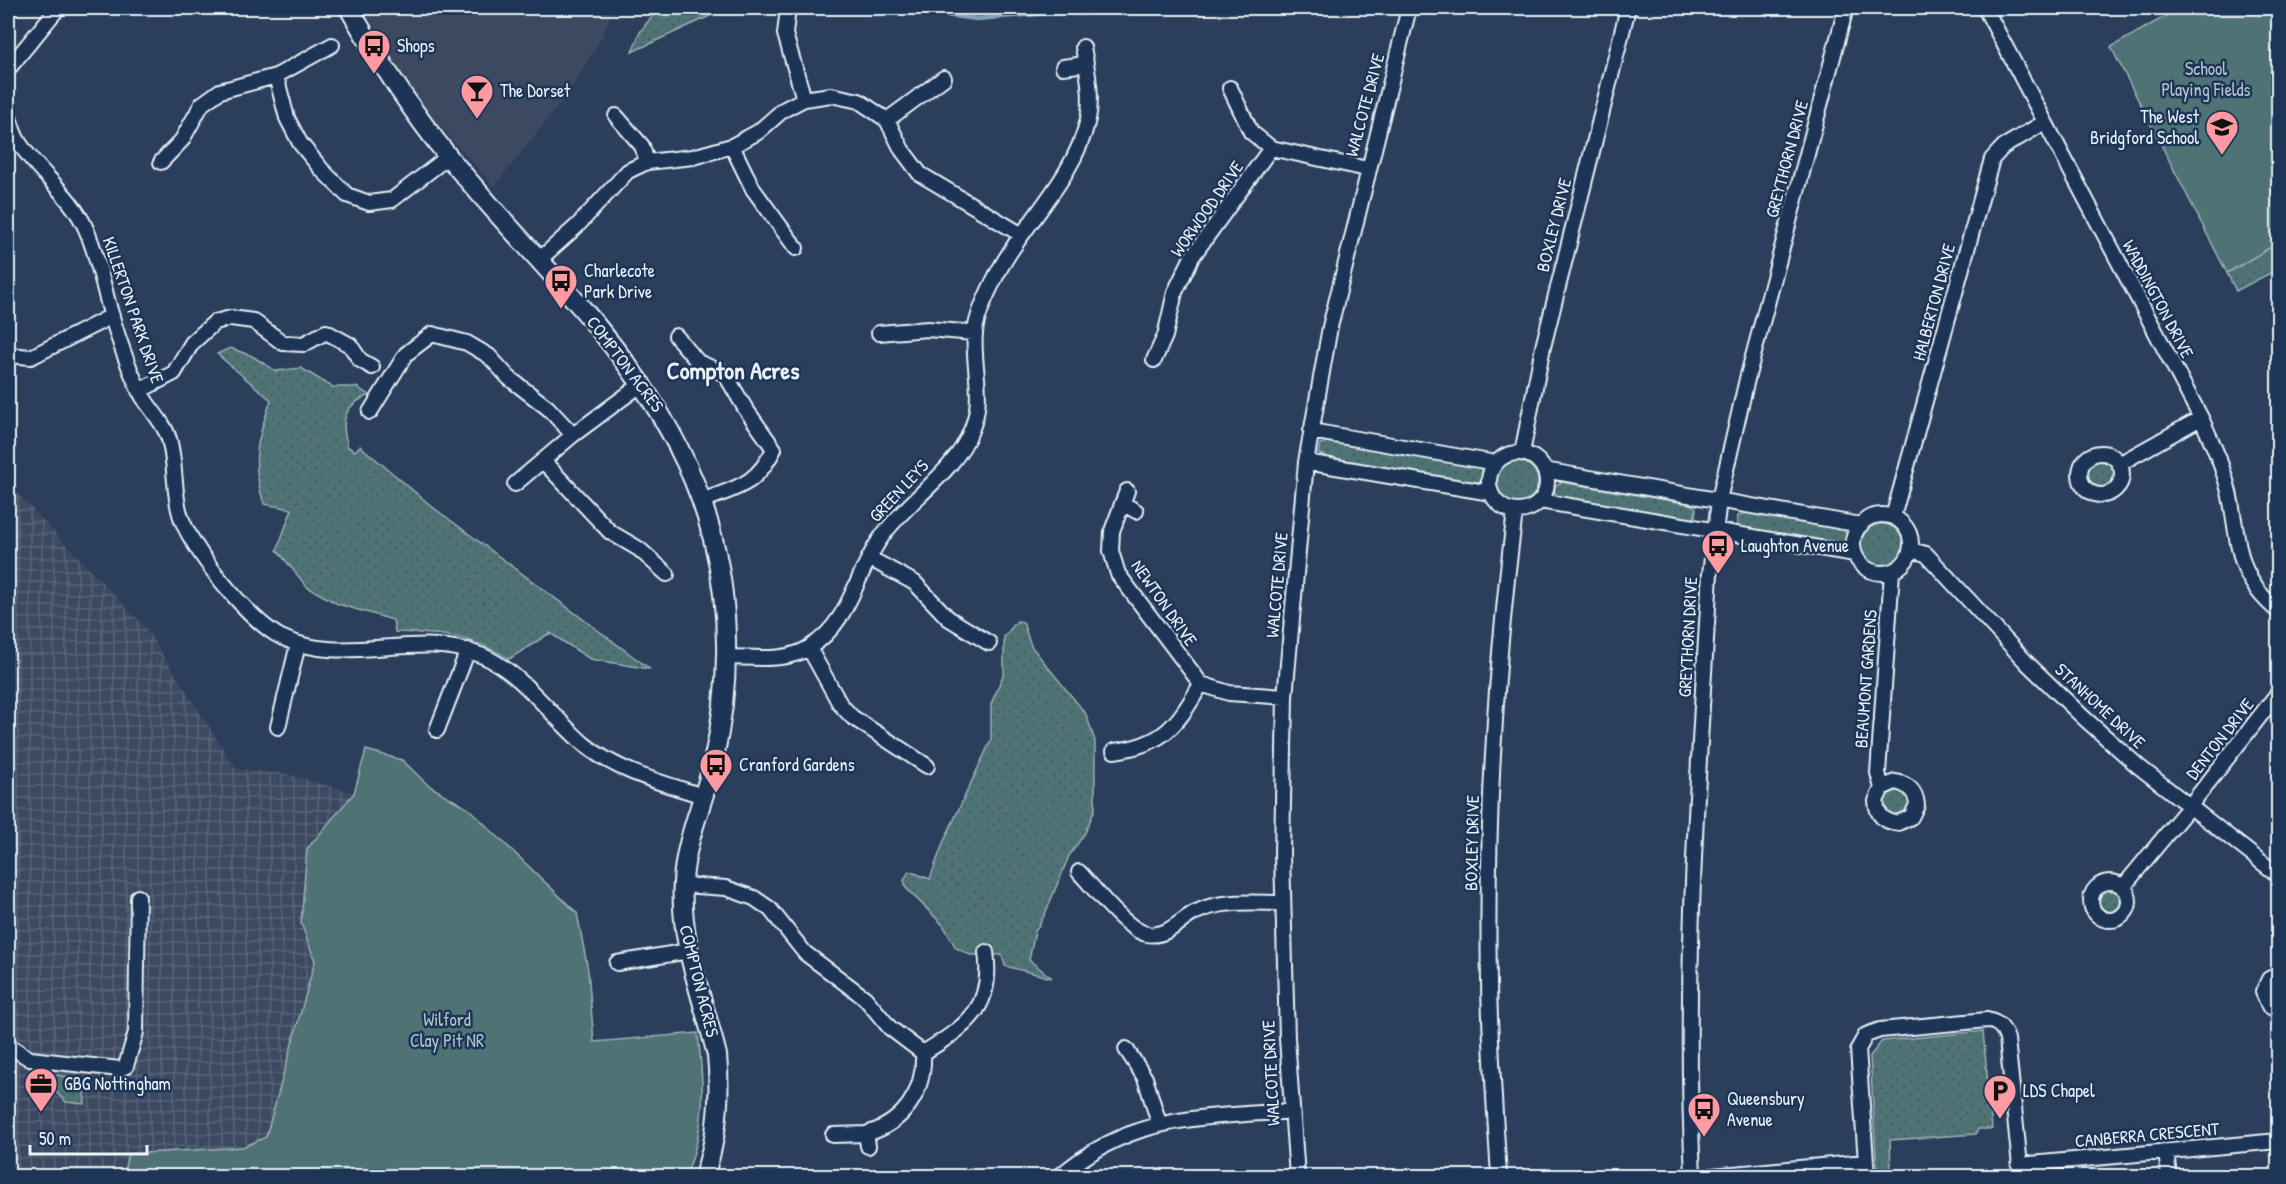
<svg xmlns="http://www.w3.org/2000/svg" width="2286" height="1184" viewBox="0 0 2286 1184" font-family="'Patrick Hand',sans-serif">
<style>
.built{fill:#3c4960}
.industrial{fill:url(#industrial-grid)}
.grass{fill:url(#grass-dots);stroke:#9cb2b6;stroke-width:1.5}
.park{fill:#4f7375;stroke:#9cb2b6;stroke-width:1.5}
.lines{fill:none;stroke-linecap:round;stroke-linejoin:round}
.stream{stroke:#83a2b3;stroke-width:4.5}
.minor-casing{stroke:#e8f1f8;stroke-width:18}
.tertiary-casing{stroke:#e8f1f8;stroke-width:22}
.minor{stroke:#1d3557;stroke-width:14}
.tertiary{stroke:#1d3557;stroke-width:18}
.labels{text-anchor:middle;stroke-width:5;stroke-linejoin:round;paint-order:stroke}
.poi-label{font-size:18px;fill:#e8f1f8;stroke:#1d3557;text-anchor:start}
.park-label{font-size:18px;fill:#b2c5ca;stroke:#1d3557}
.street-label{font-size:18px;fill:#e8f1f8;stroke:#1d3557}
.district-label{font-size:24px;font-weight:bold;fill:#e8f1f8;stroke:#1d3557}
</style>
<defs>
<pattern id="industrial-grid" width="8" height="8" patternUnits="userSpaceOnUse" patternTransform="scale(1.5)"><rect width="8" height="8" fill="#3c4960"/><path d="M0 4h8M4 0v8" fill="none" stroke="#586478"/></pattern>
<pattern id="grass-dots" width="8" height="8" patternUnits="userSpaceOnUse" patternTransform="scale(1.5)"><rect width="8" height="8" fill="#4f7375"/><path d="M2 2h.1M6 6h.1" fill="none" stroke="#4a5b5d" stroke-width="1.8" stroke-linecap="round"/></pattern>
</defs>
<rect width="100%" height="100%" fill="#2b3e5b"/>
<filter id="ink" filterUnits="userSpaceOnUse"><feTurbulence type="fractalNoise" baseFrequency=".0167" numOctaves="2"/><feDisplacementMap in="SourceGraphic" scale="12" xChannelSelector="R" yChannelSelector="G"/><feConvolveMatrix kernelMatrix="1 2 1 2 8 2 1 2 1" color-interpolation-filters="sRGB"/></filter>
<g filter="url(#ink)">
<!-- built -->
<path class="built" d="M364,8H614L599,43L567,95L494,187L430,115L394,63Z"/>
<!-- industrial -->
<path class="industrial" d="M8,484L145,627L236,769L287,774L354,793L307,849L301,923L315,961L266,1137L243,1147L128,1154L123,1176H8Z"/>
<!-- grass -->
<path class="grass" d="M658,8H727L632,52L640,32Z
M1075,8H1158L1077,15Z
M2278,243V278L2276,279L2272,272L2236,291L2227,273Z
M230,348L252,356L276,371L301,368L332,387H357L369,395C343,406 340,421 348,447L355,451L360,446L434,508L650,669L590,659L550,633L509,659C474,635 437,633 395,632L393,620L338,604L307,587L277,550L292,509L264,504C250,460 257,442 271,400L217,354Z
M1327,442L1473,466L1481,468L1484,476L1479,482H1471L1326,457L1318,453L1320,444Z
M2087 473a14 14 0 1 1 28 0a14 14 0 1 1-28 0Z
M1496 482a21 21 0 1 1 42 0a21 21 0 1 1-42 0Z
M1561,482L1690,504L1696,508L1695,517L1690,519L1559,498L1554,492L1555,486Z
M1747,512L1842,529L1848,534L1847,542L1841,546L1740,529L1737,523L1738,516Z
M1861 545a21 21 0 1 1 42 0a21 21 0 1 1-42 0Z
M1017,621L1023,622L1031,646L1086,714L1095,741V809L1085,833L1069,856L1045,914L1035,932L1029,960L1052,978L1005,966L1002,955H970L956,948L943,925L906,888L904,880L909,871L930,879L943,843L991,740V704L1004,673V637Z
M1882 803a14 14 0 1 1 28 0a14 14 0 1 1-28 0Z
M2097 901a13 13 0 1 1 26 0a13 13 0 1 1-26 0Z
M1983,1031L1992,1129H1978L1976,1134L1890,1140L1891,1172L1877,1174L1870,1056L1882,1041Z
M40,1072L73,1078L84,1088L85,1104L66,1102L55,1091L51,1095L34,1078Z"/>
<!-- park -->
<path class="park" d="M2180,8H2278V243L2227,273L2111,47Z
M366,750L402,760L428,785L469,809L577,913L588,970L594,1042L698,1033C704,1090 707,1122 686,1176H123L128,1154L243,1147L266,1137L315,961L301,923L307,849L354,793Z"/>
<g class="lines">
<!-- stream -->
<path class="stream" d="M888,8L977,19L1061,12
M1080,10L1111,8"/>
<!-- minor casing -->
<g class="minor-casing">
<path id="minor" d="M1985,8L2201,418C2212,442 2223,466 2229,492C2240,542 2234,575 2278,611
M787,17L785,34L804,99
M1063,67L1086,64
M8,69L58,8
M276,76L287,118L300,143L322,170L347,195L369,203L392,200L449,156
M1230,88L1251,132L1271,148
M8,114C11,124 14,136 20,144C40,174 72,196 86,229C99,259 103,287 112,317C119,341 128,366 138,388C146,406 164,421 169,439C176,463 173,490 180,514C189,547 250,622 281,637C344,668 419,628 483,656C521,672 553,718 585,745C618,772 663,783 703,796
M616,116L642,146L647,162
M887,120L944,78
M732,146L753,189L796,248
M161,162L182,140L202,104L220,91L276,76L332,45
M539,260L577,226L628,171L647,162L693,157L732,146L758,132L783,110L804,99L831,95L859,101L887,120L902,150L920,174L1022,235
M879,333L928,329L974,333
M676,336L698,362L725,374L745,408L774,449C756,486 737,487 702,501
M8,355L31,357L112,316
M1154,360L1165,336L1175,292L1192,257L1271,148L1367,169
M139,391L174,373L192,343L215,322L231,318L253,321L283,343L304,344L326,332L350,345L360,360L372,367
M370,412L406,354L432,334L467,343L489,356L509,378L548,408L573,435
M1311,431L1496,463
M1522,453L1543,347L1628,8
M2080 474a21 21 0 1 1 42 0a21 21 0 1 1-42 0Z
M1489 482a29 29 0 1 1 58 0a29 29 0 1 1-58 0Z
M544,462L610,532L639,549L667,574
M1306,462L1491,493
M2119,464L2201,418
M1544,470L1861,525
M515,484L573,435L643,383
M1127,491L1112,531L1111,551L1118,574L1201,684L1229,693L1285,697
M1540,501L1855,554
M1122,503L1136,511
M1853 544a29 29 0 1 1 58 0a29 29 0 1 1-58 0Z
M1893,517L1992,159L2003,147L2045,122
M1911,550L1926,554L2027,663L2084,718L2138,766L2278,875
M869,558L915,583L948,618L989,643
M809,648L840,704L852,717L927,766
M726,657C753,657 786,663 810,647C852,621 855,572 883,535C910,498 956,472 972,428C985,395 972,366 975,333C976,318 986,296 993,282C1020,225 1074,182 1088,119C1093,96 1087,69 1083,47
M278,727L298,644
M437,730L468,650
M1114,751C1163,745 1177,726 1201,684
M1882,788L1895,782C1908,784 1916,791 1917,805L1911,817L1898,823C1884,822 1877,815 1876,801L1882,788L1878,773L1892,572
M1079,872C1094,888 1126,930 1147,934C1167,938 1181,919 1196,912C1222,899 1255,903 1283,903
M2091 901a19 19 0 1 1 38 0a19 19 0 1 1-38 0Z
M682,885L726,888L754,898L770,909L805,953L865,998L890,1028L923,1053
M2123,887L2189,807L2278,693
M617,963L689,951
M2278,975L2269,979L2263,992L2269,1006L2278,1011
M8,1045L30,1059L120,1069L126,1066L136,1032L138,897
M1126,1049L1145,1078L1159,1123
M923,1053C967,1026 994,1008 986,952
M833,1135L866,1134
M868,1146L866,1134C904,1123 925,1092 923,1053
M2166,1152L2169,1176
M2019,1165L2278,1141
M1060,1176C1131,1114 1202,1118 1291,1111
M1297,1176L1287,1038L1282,854L1285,697L1306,462L1330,327L1409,8
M1499,1176C1495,1112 1490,1047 1489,982C1486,824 1495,667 1515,511
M1693,1176C1683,975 1698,775 1710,574L1719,500L1747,379L1846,8
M1712,1176L1865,1162
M1867,1176L1858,1049L1866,1035L1880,1030L1987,1020C1999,1023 2003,1027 2007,1039L2021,1176"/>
</g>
<!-- tertiary casing -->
<g class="tertiary-casing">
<path id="tertiary" d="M349,8C378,59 410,109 447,155C547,278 673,379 713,539C731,611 730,690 713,762C704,802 685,840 683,882C679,941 703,998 717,1055C721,1098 718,1136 704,1176"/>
</g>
<!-- minor -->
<use href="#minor" class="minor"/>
<!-- tertiary -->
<use href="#tertiary" class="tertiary"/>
</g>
</g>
<!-- icons -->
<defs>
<g id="bus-pin" transform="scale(1.725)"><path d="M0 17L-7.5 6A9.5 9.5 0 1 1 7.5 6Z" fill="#ff9aa2" stroke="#1d3557"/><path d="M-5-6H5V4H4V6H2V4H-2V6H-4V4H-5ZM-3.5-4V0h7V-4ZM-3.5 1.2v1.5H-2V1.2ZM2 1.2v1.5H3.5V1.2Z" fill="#111"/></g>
<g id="bar-pin" transform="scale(1.725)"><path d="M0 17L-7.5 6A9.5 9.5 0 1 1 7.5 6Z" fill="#ff9aa2" stroke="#1d3557"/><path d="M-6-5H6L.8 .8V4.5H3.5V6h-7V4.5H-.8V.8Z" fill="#111"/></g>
<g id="school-pin" transform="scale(1.725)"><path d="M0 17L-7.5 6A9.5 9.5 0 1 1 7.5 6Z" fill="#ff9aa2" stroke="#1d3557"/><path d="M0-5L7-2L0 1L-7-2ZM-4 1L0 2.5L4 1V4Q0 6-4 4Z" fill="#111"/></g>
<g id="office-pin" transform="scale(1.725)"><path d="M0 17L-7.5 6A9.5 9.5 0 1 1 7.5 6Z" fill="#ff9aa2" stroke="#1d3557"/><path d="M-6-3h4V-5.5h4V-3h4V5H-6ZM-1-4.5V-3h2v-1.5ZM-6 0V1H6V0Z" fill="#111"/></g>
<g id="parking-pin" transform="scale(1.725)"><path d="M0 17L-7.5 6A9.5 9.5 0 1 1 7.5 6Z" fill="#ff9aa2" stroke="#1d3557"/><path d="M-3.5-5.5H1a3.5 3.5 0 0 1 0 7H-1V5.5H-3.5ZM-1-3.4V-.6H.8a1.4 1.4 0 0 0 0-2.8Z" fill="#111"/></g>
</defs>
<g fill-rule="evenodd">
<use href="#bus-pin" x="374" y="46"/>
<use href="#bar-pin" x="477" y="91"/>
<use href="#school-pin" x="2222" y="127"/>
<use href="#bus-pin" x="561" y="281"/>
<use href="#bus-pin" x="1718" y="546"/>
<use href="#bus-pin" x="716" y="765"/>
<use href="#office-pin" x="41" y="1084"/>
<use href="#parking-pin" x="2000" y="1091"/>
<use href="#bus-pin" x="1704" y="1109"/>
</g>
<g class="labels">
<!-- poi labels -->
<g class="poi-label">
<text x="397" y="52">Shops</text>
<text x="500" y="97">The Dorset</text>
<text x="2199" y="123" text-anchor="end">The West<tspan x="2199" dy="21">Bridgford School</tspan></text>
<text x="584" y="277">Charlecote<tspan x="584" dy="21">Park Drive</tspan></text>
<text x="1741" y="552">Laughton Avenue</text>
<text x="739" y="771">Cranford Gardens</text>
<text x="64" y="1090">GBG Nottingham</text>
<text x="2023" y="1097">LDS Chapel</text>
<text x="1727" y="1105">Queensbury<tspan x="1727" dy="21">Avenue</tspan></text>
</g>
<!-- park labels -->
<g class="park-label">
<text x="2206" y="75">School<tspan x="2206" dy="21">Playing Fields</tspan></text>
<text x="447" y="1026">Wilford<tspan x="447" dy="21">Clay Pit NR</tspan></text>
</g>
<!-- street labels -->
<g class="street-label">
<text transform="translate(1365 105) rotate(-75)" y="6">WALCOTE DRIVE</text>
<text transform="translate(1787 159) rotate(-75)" y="6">GREYTHORN DRIVE</text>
<text transform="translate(1207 209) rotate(-55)" y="6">WORWOOD DRIVE</text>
<text transform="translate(1554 225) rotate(-76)" y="6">BOXLEY DRIVE</text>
<text transform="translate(2158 299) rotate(62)" y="6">WADDINGTON DRIVE</text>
<text transform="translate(1934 302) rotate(-75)" y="6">HALBERTON DRIVE</text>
<text transform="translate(133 310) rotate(71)" y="6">KILLERTON PARK DRIVE</text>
<text transform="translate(625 364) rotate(53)" y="6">COMPTON ACRES</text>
<text transform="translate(899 491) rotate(-47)" y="6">GREEN LEYS</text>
<text transform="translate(1277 585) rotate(-85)" y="6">WALCOTE DRIVE</text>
<text transform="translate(1164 603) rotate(55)" y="6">NEWTON DRIVE</text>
<text transform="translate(1688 637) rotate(-87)" y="6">GREYTHORN DRIVE</text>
<text transform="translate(1866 679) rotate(-86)" y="6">BEAUMONT GARDENS</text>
<text transform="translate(2100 706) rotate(43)" y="6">STANHOME DRIVE</text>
<text transform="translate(2220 739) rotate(-52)" y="6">DENTON DRIVE</text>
<text transform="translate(1472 843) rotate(-89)" y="6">BOXLEY DRIVE</text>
<text transform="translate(699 981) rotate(76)" y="6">COMPTON ACRES</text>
<text transform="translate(1271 1073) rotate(-93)" y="6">WALCOTE DRIVE</text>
<text transform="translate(2147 1135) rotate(-5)" y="6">CANBERRA CRESCENT</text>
</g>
<!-- district labels -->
<g class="district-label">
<text x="733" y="379">Compton Acres</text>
</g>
</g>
<!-- margin -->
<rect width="2286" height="1184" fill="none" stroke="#1d3557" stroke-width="30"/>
<rect x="15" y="15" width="2256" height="1154" fill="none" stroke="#e8f1f8" stroke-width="2" filter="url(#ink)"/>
<!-- scale -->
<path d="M30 1145v9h117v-9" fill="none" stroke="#e8f1f8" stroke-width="3"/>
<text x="39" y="1145" font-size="18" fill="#e8f1f8" stroke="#1d3557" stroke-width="4.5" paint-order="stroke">50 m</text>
</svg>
